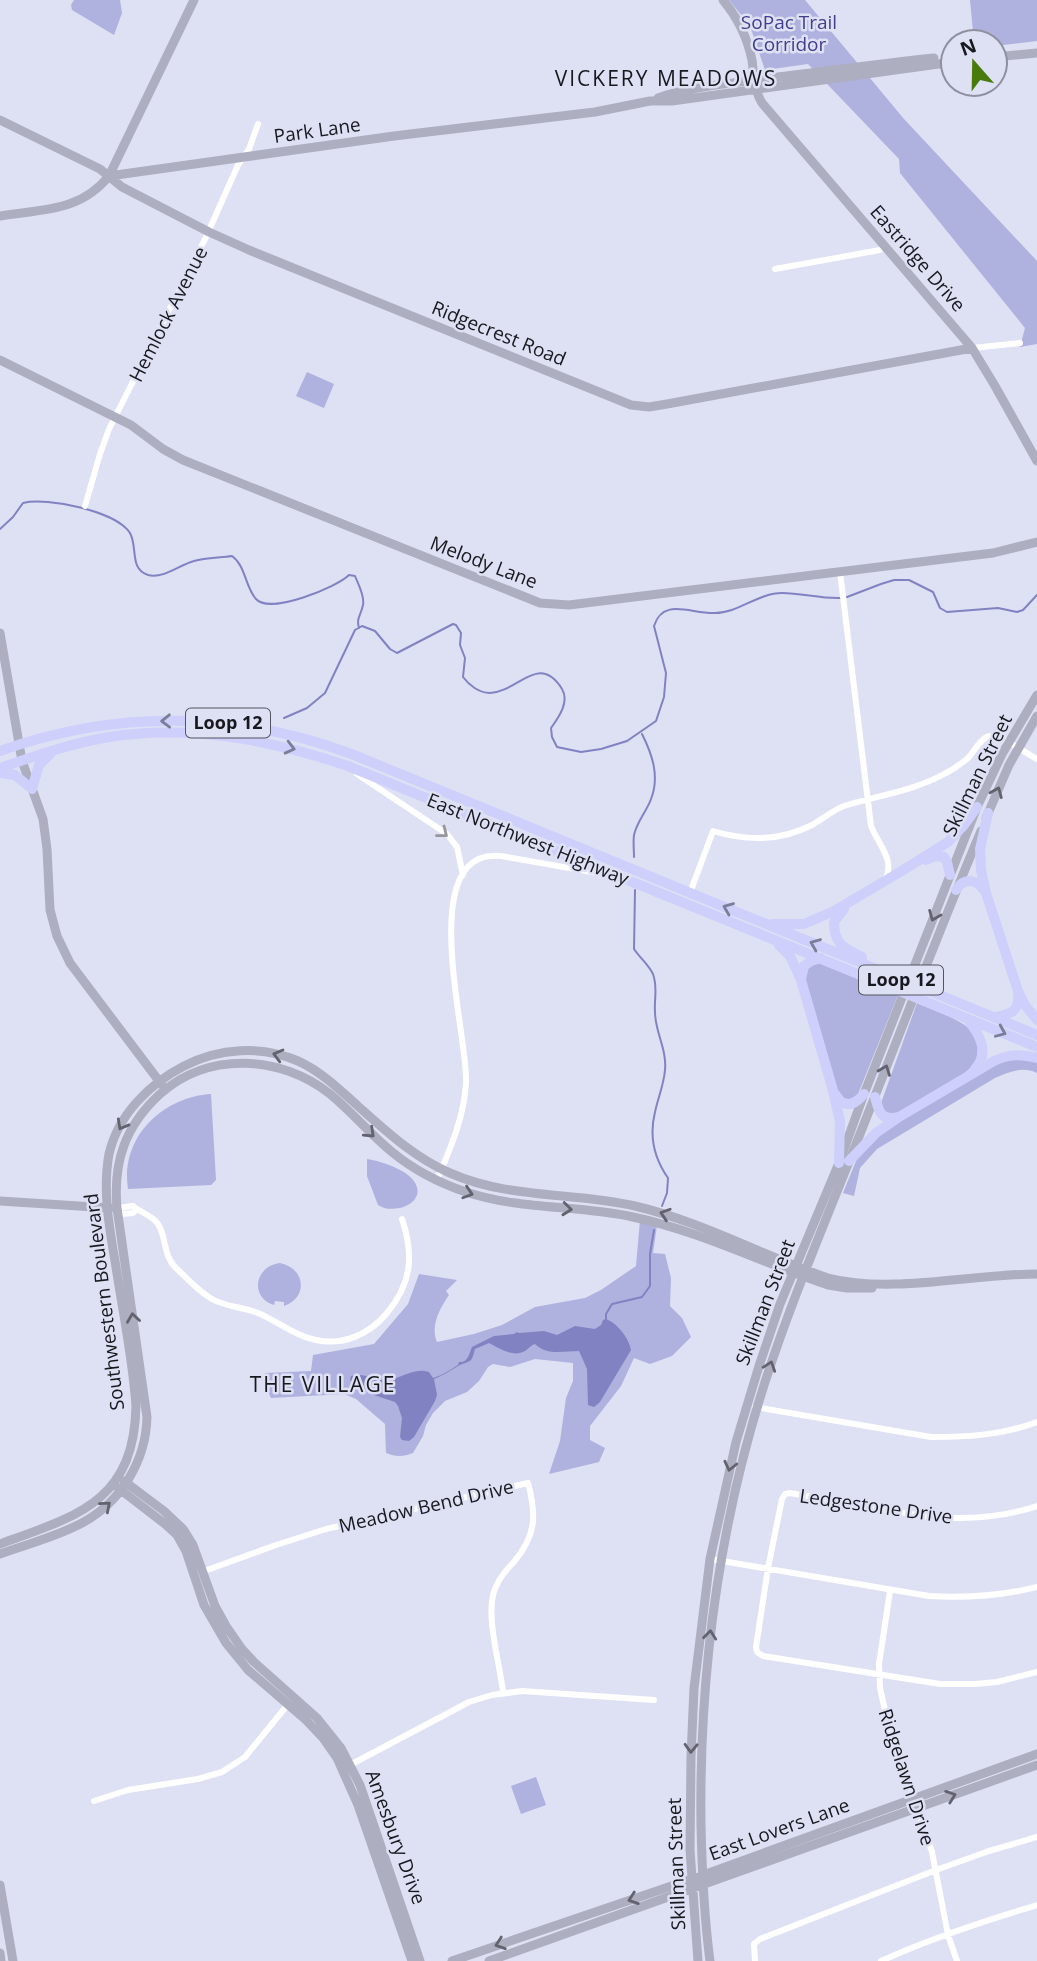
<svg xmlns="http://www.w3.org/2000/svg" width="1037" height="1961" viewBox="0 0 1037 1961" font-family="'Open Sans',sans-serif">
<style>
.green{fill:#afb1df}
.water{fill:#8182c2}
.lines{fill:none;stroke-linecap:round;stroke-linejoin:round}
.stream{stroke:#8182c2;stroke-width:2}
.street{stroke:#fff;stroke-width:6}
.secondary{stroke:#adaebf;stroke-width:9}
.primary{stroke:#cecffb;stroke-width:10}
.oneway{stroke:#7c7d98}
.oneway2{stroke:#62636f}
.oneway3{stroke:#97979a}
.labels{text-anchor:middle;stroke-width:5;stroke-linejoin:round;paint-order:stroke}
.shield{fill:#dee0f4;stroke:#53545f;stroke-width:2}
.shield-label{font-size:18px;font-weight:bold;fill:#18181f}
.park-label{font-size:19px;fill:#433d8c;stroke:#dee0f4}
.street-label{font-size:19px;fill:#18181f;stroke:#dee0f4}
.neighbourhood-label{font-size:21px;letter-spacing:2px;fill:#18181f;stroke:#dee0f4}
</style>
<rect width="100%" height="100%" fill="#dee0f4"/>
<!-- green -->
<path class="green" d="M74,0H120L122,13L114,35L72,10L71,5Z
M729,0H805L904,119L1037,261V344L1020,347L1025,328L900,173L899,159L808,64L765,70L750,26Z
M970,0H1037V41L995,46V42H974Z
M307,372L334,384L324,408L296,396Z
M816,962L898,995L858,1094C851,1101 846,1100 838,1095L803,977L804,970Z
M917,1003C932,1010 952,1016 966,1026C977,1035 982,1052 973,1065C961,1080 913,1104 895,1114L885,1112L881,1103Z
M1003,1060H1037V1073C1022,1066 1009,1072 995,1078L877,1149L860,1168L854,1196L843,1193L856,1161L875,1136Z
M211,1094L216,1180L211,1185L128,1189C120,1138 162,1097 211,1094Z
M367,1159C382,1161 423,1174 417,1195C414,1203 407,1206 400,1208C391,1209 386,1210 378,1205L367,1176Z
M640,1220L657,1225L653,1253L665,1254L671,1278L670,1306L682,1318L691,1337L672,1356L650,1364L634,1358L621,1386L590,1426V1440L605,1448L599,1462L549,1474L560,1441L566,1398L573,1381V1363L535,1359L510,1367L493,1364L488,1367L479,1381L467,1392L445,1401L433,1413L426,1425L423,1436L413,1453C403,1457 396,1457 386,1453L385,1424L356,1399L344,1394L271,1398L261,1377L265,1373L311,1371L313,1355L374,1344L408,1304L419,1274L457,1280L446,1291L449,1295C440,1308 430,1326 437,1342L474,1334L502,1325L535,1307L585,1298L601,1290L636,1266Z
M280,1263C305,1268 309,1297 284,1306V1302L275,1301L274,1305C249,1297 255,1266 280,1263Z
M536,1777L546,1805L521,1814L511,1786Z"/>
<!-- water -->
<path class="water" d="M606,1319C617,1323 629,1338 631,1350L600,1402L594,1407L588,1405L587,1369L579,1351C564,1351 547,1356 535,1344C531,1345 528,1349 525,1351C513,1358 499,1348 489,1343L475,1349C474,1352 473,1358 471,1360C469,1362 462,1364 460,1365C451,1370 444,1375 434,1379L437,1395L435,1401L414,1437L409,1441L402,1440L400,1437L402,1418L398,1406L395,1402L374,1395L350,1380L351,1376C364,1372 373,1380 385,1380C401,1380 412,1367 429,1372L433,1378C443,1375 450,1370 458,1365L459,1362C468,1363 469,1354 472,1347L494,1336L514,1334L517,1332L519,1333L544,1331L557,1335L575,1326L595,1329L601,1325L603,1320Z"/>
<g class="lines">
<!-- stream -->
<path class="stream" d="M0,529L13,517L23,503C47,497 116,511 130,533C138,547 129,569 148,575C164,579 179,565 194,561C206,557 220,558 232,556C246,566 245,587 256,599C270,615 337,587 349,575L355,576C358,584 365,596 363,605C361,615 356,618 359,628
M847,597L881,584L894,580H909L933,592L940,608L947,612L998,608L1017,612L1023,610L1037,595
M284,718L307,708L325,693L355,630L362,626L375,631L390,649L397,653L453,624L456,625L461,633L460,645L465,658L463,677C469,685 479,693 490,693C518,692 539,652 562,689C570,702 558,718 551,728L552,737L557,747L581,752L601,749L627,741L656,721L664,697L666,673L654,626C663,597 691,614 715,613C738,613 758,593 782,593C802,593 821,599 841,598
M634,857C634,850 633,841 634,835C637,821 647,811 651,799C660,776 652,754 642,734
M635,890L634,949C640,958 648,964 653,974C658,988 654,998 655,1012C655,1032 667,1049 665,1070C664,1084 658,1098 655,1112C649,1136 654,1158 668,1178L667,1193L662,1206
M606,1319V1314L612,1304L642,1297L650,1286V1254L654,1230"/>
<!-- street -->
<path class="street" d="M775,269L880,250L885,247
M972,348L1020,343
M85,506L100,454L109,429L206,237L238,165L249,149L258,124
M840,572L871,826C878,844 897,862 884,881
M357,774L447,834L457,847L463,875
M690,893L713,831C746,841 781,841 812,825C823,819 833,810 844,806C879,795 914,791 946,773C954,769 961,764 968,758C974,752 981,737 990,736C1000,734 1027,754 1037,759
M437,1180C450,1149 464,1118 466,1083C469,1038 413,847 501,856L603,874
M117,1208L133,1206C141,1213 152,1215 158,1224C167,1238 163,1256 176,1268C187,1278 199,1292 212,1299C226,1307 243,1307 258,1313C277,1321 295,1336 316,1340C343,1346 370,1334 387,1313C412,1283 414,1255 402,1219
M117,1208L123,1214L133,1213L137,1209
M755,1407L931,1437C968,1437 1002,1435 1037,1422
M1037,1506C999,1519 961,1520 922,1516L790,1493L785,1494L782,1499L768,1568L756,1647L757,1652L763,1656L940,1684H975L997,1682L1037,1672
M710,1559L929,1596C966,1598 1001,1596 1037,1587
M199,1573L276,1545L326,1529L528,1483C537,1516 536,1536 513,1563C504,1572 496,1583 493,1595C487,1623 500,1664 503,1692
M890,1591L879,1664L880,1688L888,1724L932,1852L948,1935L957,1961
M348,1766L469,1702L492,1695L522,1691L654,1700
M94,1801L128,1790L198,1779L222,1772L245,1757L289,1703
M755,1961L754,1944L760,1939L936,1870L989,1851L1037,1837
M881,1961C931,1938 984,1921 1037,1905"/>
<!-- secondary -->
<path class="secondary" d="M723,0C738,18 747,36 752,60C754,75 754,90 762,103L972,348L995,386L1037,461
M995,57L1037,53
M658,98C691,86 729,84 763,79C820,72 877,64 934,58
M0,120L100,169L122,187L209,232L249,250L631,405L649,407L667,404L972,348
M109,176L394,136L595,112L650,101H672L953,62
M0,216C42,209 80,212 109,176L194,0
M0,360L131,425L163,449L183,460L540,603L569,605L993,553L1037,542
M0,633L22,761L43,819L47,849L50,910L57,936L70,963L162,1085
M986,818L1009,765L1037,716
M0,1201L110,1208
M124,1481L164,1511L183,1529L193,1545L215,1606L226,1626L242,1649L254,1662L317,1718L341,1748L360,1785L420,1961
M117,1487L165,1524L177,1535L186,1551L204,1605L226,1643L248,1670L305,1719L323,1738L337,1758L358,1805L412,1961
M0,1544C77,1516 134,1502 136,1406C133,1360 123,1313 116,1267C110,1231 102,1192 109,1154C118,1115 149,1084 184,1066C219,1048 261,1045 298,1061C322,1072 340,1090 359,1107C387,1132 415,1158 450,1173C508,1199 574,1192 635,1206C703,1222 763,1256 828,1278C892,1294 971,1274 1037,1274
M0,1554C27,1544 56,1537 82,1523C121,1502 146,1461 147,1417L117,1208C113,1162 125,1126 160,1094C208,1051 281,1055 330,1094C352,1112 370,1134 392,1152C414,1170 439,1183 466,1192C520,1210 578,1205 633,1217C700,1231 763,1263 828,1285L847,1288H872
M0,1885L13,1961
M0,1953L1,1961
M452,1961L692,1879L1037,1754
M489,1961L1037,1765
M698,1961L690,1850L691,1756L694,1688L710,1559L736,1442L759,1366L780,1304L839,1163L864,1094L977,807L1002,754L1037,695
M710,1961C704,1916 702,1871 701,1825C699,1676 719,1525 765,1382C792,1299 826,1220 858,1139C899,1036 938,933 981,831"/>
<!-- primary -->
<path class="primary" d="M0,751C117,709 238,711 354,755L1037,1035
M0,768C35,756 72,743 109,737C190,724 271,740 348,766L1037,1047
M0,773L15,775L32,789
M32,789L39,765L51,753
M988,813L980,849L981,870L986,893L1018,991L1025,1005L1037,1020
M926,860L935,856L944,857L947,862L950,875
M956,890C964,877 976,879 984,890
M844,909L834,922C834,945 844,948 862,957
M773,924H804L834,911L900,872L948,842L964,825L977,807
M779,945L790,956L801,980L832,1087L840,1121L839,1163
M801,979L804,966L811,961L821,958
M995,1017C1009,1015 1020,1011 1018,995
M968,1020C980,1035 990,1053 975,1069
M835,1094L841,1102C851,1107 857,1102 864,1094
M875,1097C879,1112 881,1121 898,1117
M849,1161L876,1133L899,1117L994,1061C1009,1054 1021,1054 1037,1058"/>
</g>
<!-- one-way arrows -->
<defs><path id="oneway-chevron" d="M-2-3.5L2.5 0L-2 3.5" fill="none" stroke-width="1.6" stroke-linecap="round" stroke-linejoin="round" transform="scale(1.75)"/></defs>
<g class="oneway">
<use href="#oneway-chevron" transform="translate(166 721) rotate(179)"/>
<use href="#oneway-chevron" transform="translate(290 748) rotate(14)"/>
<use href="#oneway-chevron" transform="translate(728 908) rotate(-158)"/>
<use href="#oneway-chevron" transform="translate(815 944) rotate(-158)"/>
<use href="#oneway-chevron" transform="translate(1001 1032) rotate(23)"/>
</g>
<g class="oneway2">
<use href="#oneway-chevron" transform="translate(997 792) rotate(-67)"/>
<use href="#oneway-chevron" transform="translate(934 916) rotate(112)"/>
<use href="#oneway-chevron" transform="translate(278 1055) rotate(-165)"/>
<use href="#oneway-chevron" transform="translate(885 1070) rotate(-69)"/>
<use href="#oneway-chevron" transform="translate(122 1125) rotate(119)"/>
<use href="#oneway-chevron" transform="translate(370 1133) rotate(43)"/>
<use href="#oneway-chevron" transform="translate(468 1193) rotate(18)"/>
<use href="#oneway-chevron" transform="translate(567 1209) rotate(6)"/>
<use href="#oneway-chevron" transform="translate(665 1214) rotate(-162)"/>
<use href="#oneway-chevron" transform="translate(133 1318) rotate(-98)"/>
<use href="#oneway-chevron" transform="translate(770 1366) rotate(-71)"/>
<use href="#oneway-chevron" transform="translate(730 1466) rotate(103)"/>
<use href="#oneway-chevron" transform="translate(106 1506) rotate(-41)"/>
<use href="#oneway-chevron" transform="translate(710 1635) rotate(-84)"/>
<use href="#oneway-chevron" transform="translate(691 1748) rotate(92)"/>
<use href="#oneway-chevron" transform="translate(951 1796) rotate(-20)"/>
<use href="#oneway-chevron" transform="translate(633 1899) rotate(161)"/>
<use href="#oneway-chevron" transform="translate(500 1944) rotate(161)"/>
</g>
<use class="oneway3" href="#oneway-chevron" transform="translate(443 833) rotate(38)"/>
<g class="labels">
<!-- shield labels -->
<g class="shield">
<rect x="186" y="708.5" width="84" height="29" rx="5"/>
<rect x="859" y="965.5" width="84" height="29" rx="5"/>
</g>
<g class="shield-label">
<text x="228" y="729">Loop 12</text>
<text x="901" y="986">Loop 12</text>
</g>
<!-- park labels -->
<g class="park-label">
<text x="789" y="29">SoPac Trail<tspan x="789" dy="22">Corridor</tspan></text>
</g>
<!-- street labels -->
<g class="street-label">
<text transform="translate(317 130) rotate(-8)" y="7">Park Lane</text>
<text transform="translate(918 258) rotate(49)" y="7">Eastridge Drive</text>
<text transform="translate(168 314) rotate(-63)" y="7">Hemlock Avenue</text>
<text transform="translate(499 333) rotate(22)" y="7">Ridgecrest Road</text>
<text transform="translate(484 562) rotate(21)" y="7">Melody Lane</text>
<text transform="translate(977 775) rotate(-64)" y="7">Skillman Street</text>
<text transform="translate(528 839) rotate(22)" y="7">East Northwest Highway</text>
<text transform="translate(104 1302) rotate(-97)" y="7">Southwestern Boulevard</text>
<text transform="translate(765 1302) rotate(-69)" y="7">Skillman Street</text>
<text transform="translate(426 1506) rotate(-13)" y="7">Meadow Bend Drive</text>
<text transform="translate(876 1506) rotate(8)" y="7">Ledgestone Drive</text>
<text transform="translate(907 1777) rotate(72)" y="7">Ridgelawn Drive</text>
<text transform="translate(779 1829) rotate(-20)" y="7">East Lovers Lane</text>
<text transform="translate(396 1837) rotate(70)" y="7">Amesbury Drive</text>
<text transform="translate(676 1864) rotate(-92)" y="7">Skillman Street</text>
</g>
<!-- neighbourhood labels -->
<g class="neighbourhood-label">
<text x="666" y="86">VICKERY MEADOWS</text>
<text x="323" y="1392">THE VILLAGE</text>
</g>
</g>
<!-- north arrow -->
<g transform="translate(974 63) rotate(340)"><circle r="33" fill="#dee0f4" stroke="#8f909f" stroke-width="2"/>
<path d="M0-5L12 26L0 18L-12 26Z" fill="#487b09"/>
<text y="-10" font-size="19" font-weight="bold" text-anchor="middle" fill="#18181f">N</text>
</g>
</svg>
